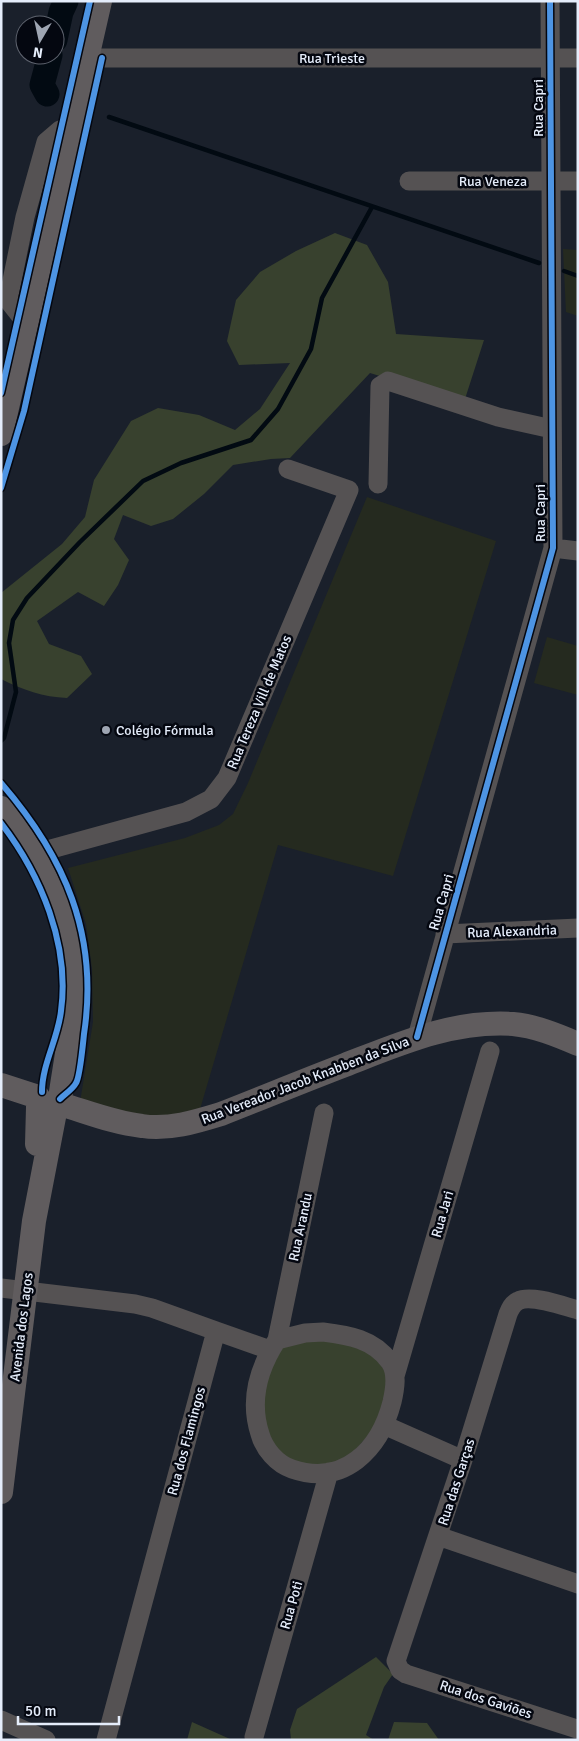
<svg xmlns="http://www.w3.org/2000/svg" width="579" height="1741" viewBox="0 0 579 1741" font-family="Signika,sans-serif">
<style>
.green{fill:#252a1f}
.forest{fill:#38412e}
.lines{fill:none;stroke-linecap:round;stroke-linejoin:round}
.stream{stroke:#020a12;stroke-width:4.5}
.river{stroke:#020a12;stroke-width:25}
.minor{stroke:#555253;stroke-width:19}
.major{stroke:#605c5e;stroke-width:24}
.cycleway-casing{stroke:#040710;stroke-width:9}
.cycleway{stroke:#4d94e3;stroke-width:6}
.poi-dot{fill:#9ea5b2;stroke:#040710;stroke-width:2}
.labels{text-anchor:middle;stroke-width:5;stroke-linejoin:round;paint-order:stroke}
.street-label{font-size:14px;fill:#e5edfb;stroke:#040710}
.poi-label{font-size:14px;fill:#e5edfb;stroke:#040710;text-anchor:start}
</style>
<rect width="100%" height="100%" fill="#1a202b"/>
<!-- green -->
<path class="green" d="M563,249L578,250V316L566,312Z
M367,497L496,541L393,876L278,845L198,1116L168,1121L80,1102L93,1022L92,969L86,924L68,868L185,838L219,825L233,814L248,783Z
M547,637L578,646V695L534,683Z"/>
<!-- forest -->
<path class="forest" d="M335,233L367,245L388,282L396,334L484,340L464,402L370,373L290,458L271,459L233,465L204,494L173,519L151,526L123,515L114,539L129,560L118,585L104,606L78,592L37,621L49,644L81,656L92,674L67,698C43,697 23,690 1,679V593L62,544L85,517L94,480L131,421L158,408L199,415L235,430L260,409L290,363L239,365L227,341L236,300L260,272L296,251Z
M305,1338L366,1346L390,1377L379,1423L344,1463L302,1467L275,1452L262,1424V1387L280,1344Z
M376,1657L393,1674L384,1687L366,1735L374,1740H291L290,1730L297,1709Z
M192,1722L230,1739L231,1740H187Z
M394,1722L427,1723L439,1740H388Z"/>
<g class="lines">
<!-- stream -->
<path class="stream" d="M109,117L539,263
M564,271L578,276
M1,741L4,738L16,692L9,643L13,620L27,598L80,542L143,481L181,463L251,440L278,409L311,349L322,298L372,207"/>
<!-- river -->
<path class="river" d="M55,40L61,12L66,1
M47,94L42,85L50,55"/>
<!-- minor -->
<path class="minor" d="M87,58H578
M409,181H578
M27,324L8,300L25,217L46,142L60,130L72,126
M378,484L380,386L388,381L498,417L552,429
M553,548L578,551
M33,854L186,812L211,799L227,778L349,490L288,469
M445,934L578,928
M417,1037L553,548L550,1
M1,1288L135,1304L152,1308L216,1331L106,1740
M216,1331L270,1350
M323,1332C348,1335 374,1339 390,1362C398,1373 395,1389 392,1402C380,1449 344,1487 292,1469C277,1464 264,1449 260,1434C249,1400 258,1369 277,1340L305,1333Z
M277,1340L324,1113
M395,1376L490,1051
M384,1425L463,1460
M438,1536L578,1584
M1,1720L46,1740
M577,1729L406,1674L400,1670L396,1661L463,1460L508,1314C510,1309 512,1304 518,1301C531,1294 563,1306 578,1310
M254,1737L329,1472"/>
<!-- major -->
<path class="major" d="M1,434L100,1
M1,808C43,862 72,919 73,989C73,1026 65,1063 60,1099
M1,1085L38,1097
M60,1104C87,1112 114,1123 142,1126C169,1130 195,1122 221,1114C262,1098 303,1081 345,1065C399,1044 453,1020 513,1024C535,1026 557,1035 578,1044
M37,1144L38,1107
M1,1492L34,1221L55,1112"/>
<!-- cycleway casing -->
<g class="cycleway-casing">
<path id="cycleway" d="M1,393L90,1
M1,488L24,411L102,58
M1,783C65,857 99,935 84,1034C83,1043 80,1077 76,1083C73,1089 65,1094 60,1099
M1,823C41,875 70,945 61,1011C58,1039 42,1064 42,1092
M417,1037L553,548L550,1"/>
</g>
<!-- cycleway -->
<use href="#cycleway" class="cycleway"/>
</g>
<!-- markers -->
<circle class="poi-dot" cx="106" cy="730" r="5"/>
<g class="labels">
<!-- street labels -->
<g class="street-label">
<text x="332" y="63">Rua Trieste</text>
<text transform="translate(538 108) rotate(-90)" y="5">Rua Capri</text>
<text x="493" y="186">Rua Veneza</text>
<text transform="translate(540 513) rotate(-90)" y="5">Rua Capri</text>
<text transform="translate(259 702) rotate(-67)" y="5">Rua Tereza Vill de Matos</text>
<text transform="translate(441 902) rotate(-74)" y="5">Rua Capri</text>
<text transform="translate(512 931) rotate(-2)" y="5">Rua Alexandria</text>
<text transform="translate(305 1080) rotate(-21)" y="5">Rua Vereador Jacob Knabben da Silva</text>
<text transform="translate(442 1214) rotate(-74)" y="5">Rua Jari</text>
<text transform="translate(300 1227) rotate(-78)" y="5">Rua Arandu</text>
<text transform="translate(21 1327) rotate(-83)" y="5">Avenida dos Lagos</text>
<text transform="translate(186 1441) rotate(-75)" y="5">Rua dos Flamingos</text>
<text transform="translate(456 1482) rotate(-72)" y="5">Rua das Garças</text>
<text transform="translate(291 1605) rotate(-74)" y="5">Rua Poti</text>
<text transform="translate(486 1699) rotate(18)" y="5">Rua dos Gaviões</text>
</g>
<!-- poi labels -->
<g class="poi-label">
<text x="116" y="735">Colégio Fórmula</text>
</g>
</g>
<!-- border -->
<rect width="579" height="1741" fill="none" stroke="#e5edfb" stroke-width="5"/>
<!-- north arrow -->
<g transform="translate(40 40) rotate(189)"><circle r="24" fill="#040710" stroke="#5e636e"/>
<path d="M0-4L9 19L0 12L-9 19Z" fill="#9ea5b2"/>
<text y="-8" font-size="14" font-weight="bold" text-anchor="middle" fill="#e5edfb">N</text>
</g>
<!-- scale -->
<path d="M18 1716v8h101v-8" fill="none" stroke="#e5edfb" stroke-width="2.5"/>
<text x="25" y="1716" font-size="15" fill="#e5edfb" stroke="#040710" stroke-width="4" paint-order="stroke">50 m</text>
</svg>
